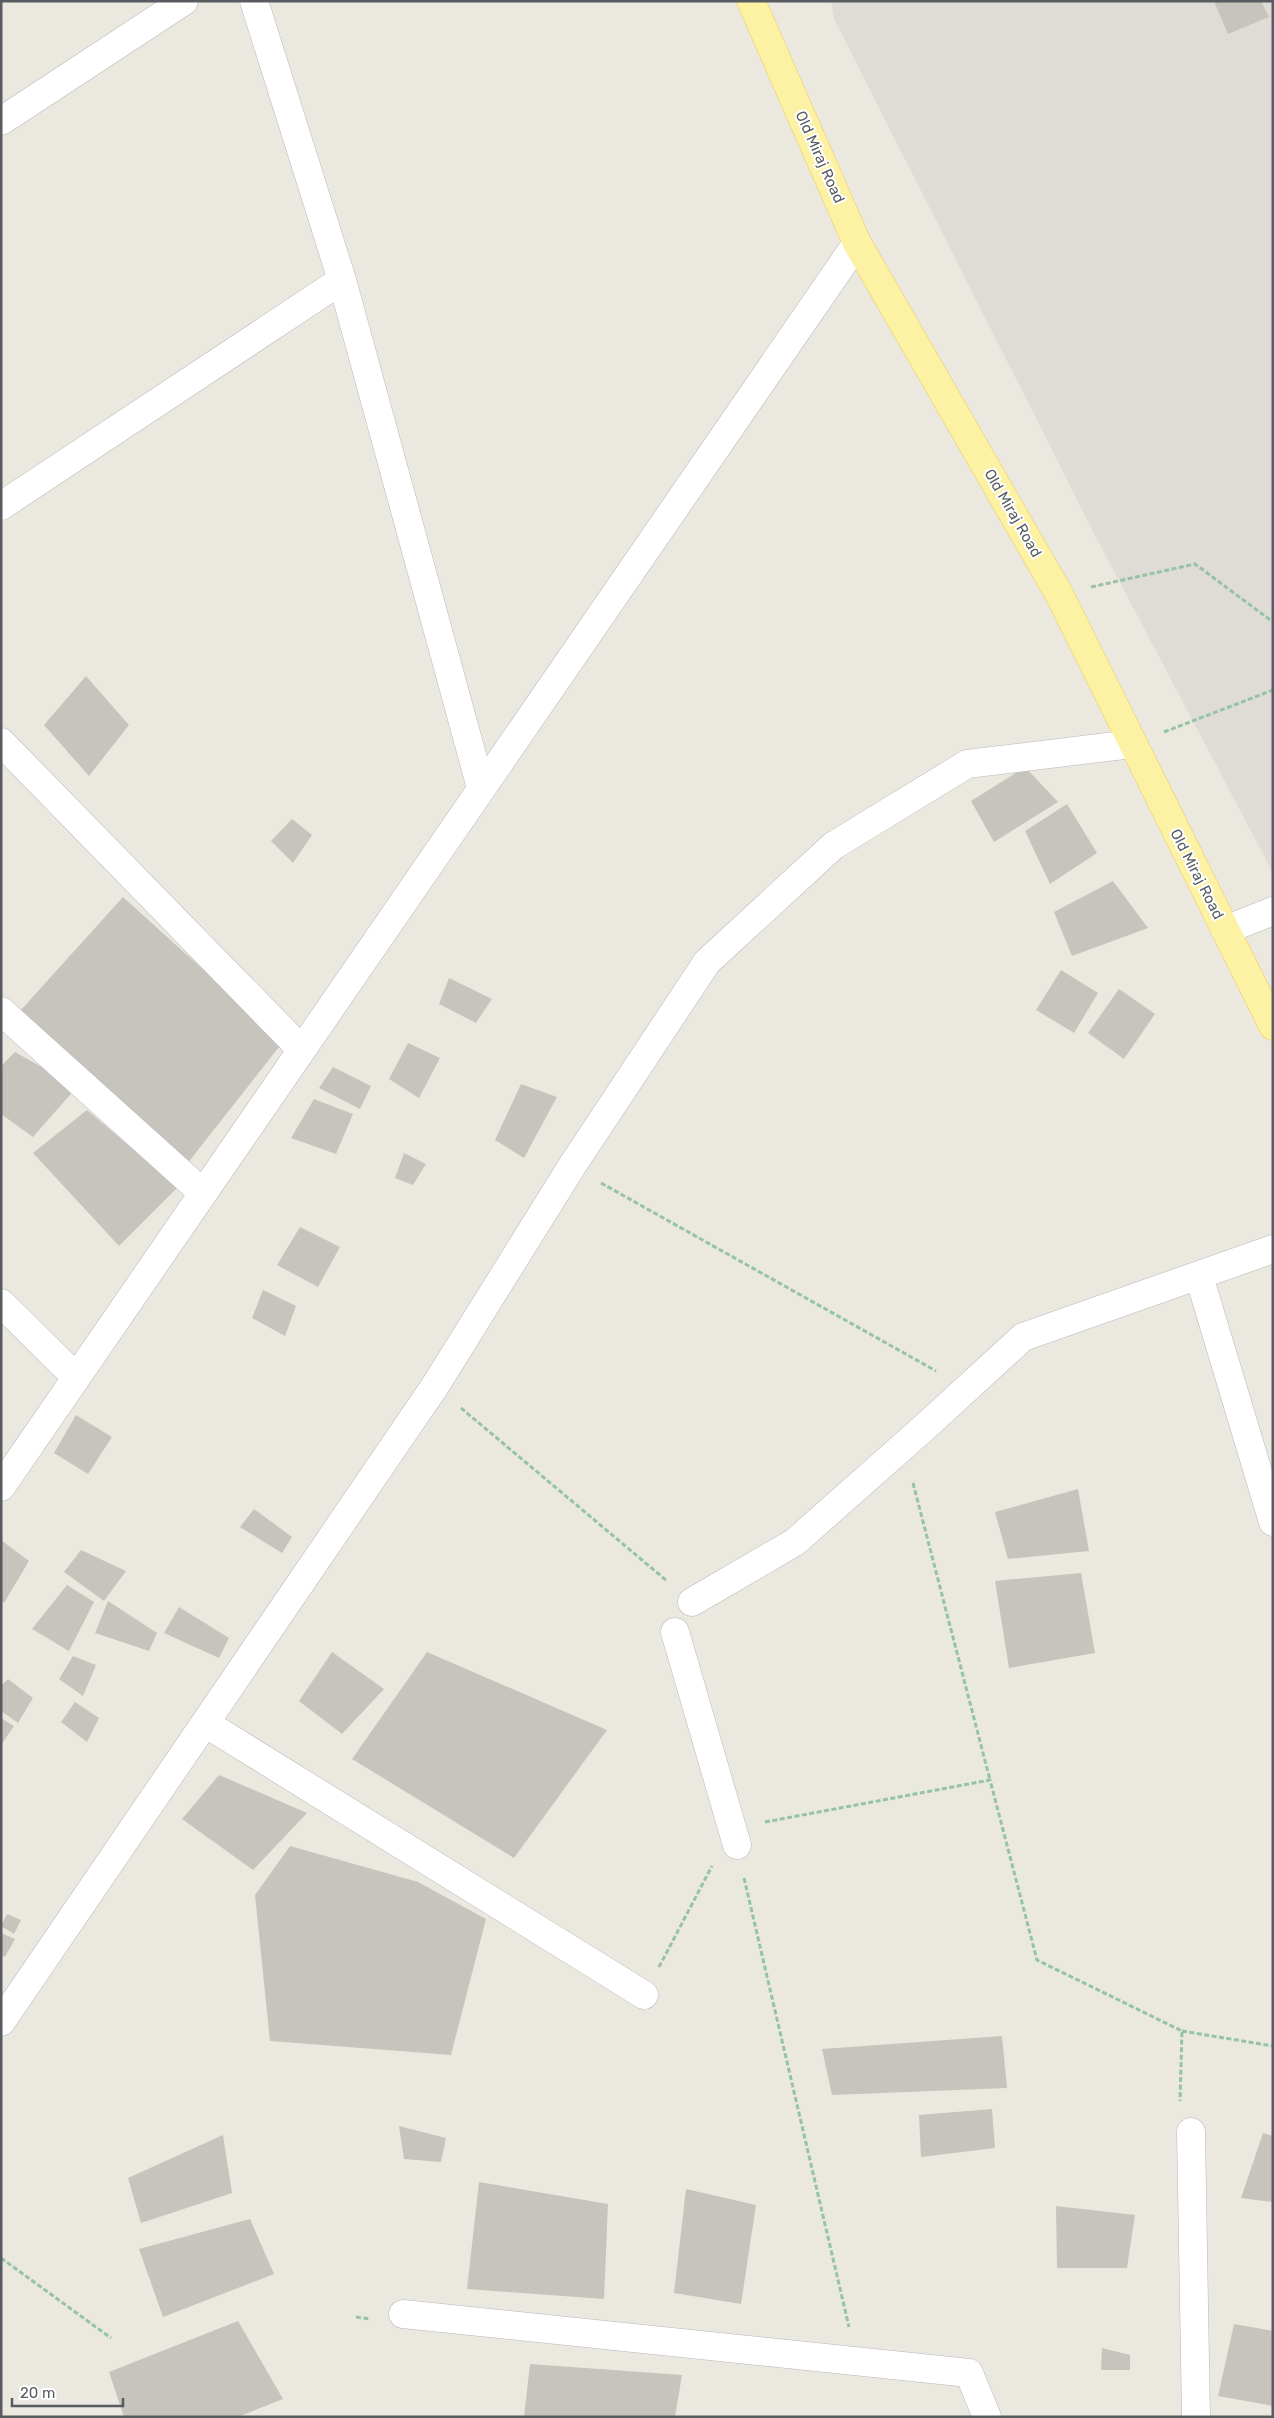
<svg xmlns="http://www.w3.org/2000/svg" width="1274" height="2418" viewBox="0 0 1274 2418" font-family="Rubik,sans-serif">
<style>
.industrial{fill:#dfdcd7}
.building{fill:#c6c4bd}
.lines{fill:none;stroke-linecap:round;stroke-linejoin:round}
.minor-casing{stroke:#b5b7bc;stroke-width:29}
.major-casing{stroke:#edc957;stroke-width:29}
.path{stroke:#95c3a4;stroke-width:3;stroke-dasharray:5 2.5;stroke-linecap:butt}
.minor{stroke:#fff;stroke-width:28}
.major{stroke:#fdf2a3;stroke-width:28}
.labels{text-anchor:middle;stroke-width:4;stroke-linejoin:round;paint-order:stroke}
.street-label{font-size:15px;fill:#585c60;stroke:#fff}
</style>
<rect width="100%" height="100%" fill="#ebe9df"/>
<!-- industrial -->
<path class="industrial" d="M831,1H1273V873L1098,541L834,19Z"/>
<!-- building -->
<path class="building" d="M1214,1H1266L1262,3L1269,17L1228,34Z
M86,676L129,725L89,776L44,725Z
M1025,767L1058,802L994,842L971,801Z
M1067,804L1097,853L1050,884L1025,831Z
M292,819L312,835L293,863L271,841Z
M1113,881L1148,928L1072,956L1054,912Z
M123,897L283,1042L187,1164L20,1011Z
M1061,970L1098,993L1074,1033L1036,1010Z
M449,978L492,999L476,1023L439,1004Z
M1119,989L1155,1014L1124,1059L1088,1033Z
M408,1043L440,1058L419,1098L389,1079Z
M15,1052L77,1087L33,1137L1,1114V1066Z
M333,1067L371,1086L360,1109L319,1088Z
M521,1084L557,1097L524,1158L495,1140Z
M314,1099L353,1114L336,1154L291,1138Z
M87,1110L178,1187L119,1246L33,1153Z
M404,1153L426,1164L413,1185L395,1178Z
M300,1227L340,1247L318,1287L277,1265Z
M263,1290L296,1306L285,1336L252,1318Z
M76,1415L112,1437L88,1474L54,1453Z
M1078,1489L1089,1551L1008,1559L995,1512Z
M254,1509L292,1537L282,1553L240,1527Z
M1,1540L29,1561L4,1603L1,1601Z
M81,1550L126,1571L104,1601L64,1572Z
M1081,1573L1095,1653L1009,1668L995,1581Z
M67,1585L94,1602L69,1651L32,1629Z
M108,1601L157,1633L149,1651L95,1633Z
M179,1607L229,1638L219,1658L164,1633Z
M332,1652L384,1689L342,1734L299,1701Z
M427,1652L607,1730L514,1858L352,1759Z
M73,1656L96,1665L83,1696L59,1679Z
M8,1679L33,1698L18,1723L1,1711V1686Z
M75,1702L99,1718L87,1742L61,1722Z
M1,1718L14,1726L1,1745Z
M219,1775L307,1813L253,1870L182,1819Z
M290,1846L418,1882L486,1919L451,2055L270,2041L255,1895Z
M7,1914L21,1920L14,1934L1,1926Z
M1,1933L15,1939L5,1957L1,1955Z
M1002,2036L1007,2088L832,2095L822,2049Z
M992,2109L995,2148L921,2157L919,2115Z
M399,2126L446,2138L441,2162L404,2159Z
M1263,2133L1273,2136V2202L1241,2198Z
M223,2135L232,2193L141,2223L128,2178Z
M479,2182L608,2204L604,2299L467,2289Z
M686,2189L756,2205L741,2304L674,2293Z
M1056,2206L1135,2215L1127,2268H1057Z
M250,2219L274,2274L163,2317L139,2249Z
M238,2321L283,2399L238,2417H124L109,2372Z
M1234,2324L1273,2331V2406L1218,2396Z
M1102,2348L1130,2355V2370H1101Z
M530,2364L682,2375L675,2417H524Z"/>
<g class="lines">
<!-- minor casing -->
<g class="minor-casing">
<path id="minor" d="M254,1L342,280L481,788
M1,121L184,1
M1,506L342,280
M1,742L301,1049
M1225,930L1273,911
M1,1011L203,1193
M1199,1276L1273,1522
M1,1303L76,1377
M1,1487L857,243
M692,1602L795,1542L926,1426L1023,1337L1273,1249
M675,1632L737,1845
M205,1723L644,1995
M1,2022L435,1386L572,1166L707,962L833,846L967,764L1132,744
M1191,2132L1196,2417
M403,2314L969,2373L987,2417"/>
</g>
<!-- major casing -->
<g class="major-casing">
<path id="major" d="M751,1L857,243L1059,594L1273,1026"/>
</g>
<!-- path -->
<path class="path" d="M1091,587L1195,564L1273,622
M1164,732L1273,690
M601,1183L936,1371
M461,1408L667,1581
M913,1483L990,1780
M765,1822L990,1780L1037,1960L1182,2031L1180,2101
M744,1878L849,2327
M659,1967L712,1866
M1182,2031L1273,2046
M1,2258L111,2338
M356,2317L371,2319"/>
<!-- minor -->
<use href="#minor" class="minor"/>
<!-- major -->
<use href="#major" class="major"/>
</g>
<g class="labels">
<!-- street labels -->
<g class="street-label">
<text transform="translate(820 157) rotate(66)" y="5">Old Miraj Road</text>
<text transform="translate(1013 513) rotate(60)" y="5">Old Miraj Road</text>
<text transform="translate(1197 874) rotate(63)" y="5">Old Miraj Road</text>
</g>
</g>
<!-- border -->
<rect width="1274" height="2418" fill="none" stroke="#585c60" stroke-width="5"/>
<!-- scale -->
<path d="M12 2398v8h111v-8" fill="none" stroke="#585c60" stroke-width="2.5"/>
<text x="20" y="2398" font-size="15" fill="#585c60" stroke="#ffffff" stroke-width="4" paint-order="stroke">20 m</text>
</svg>
